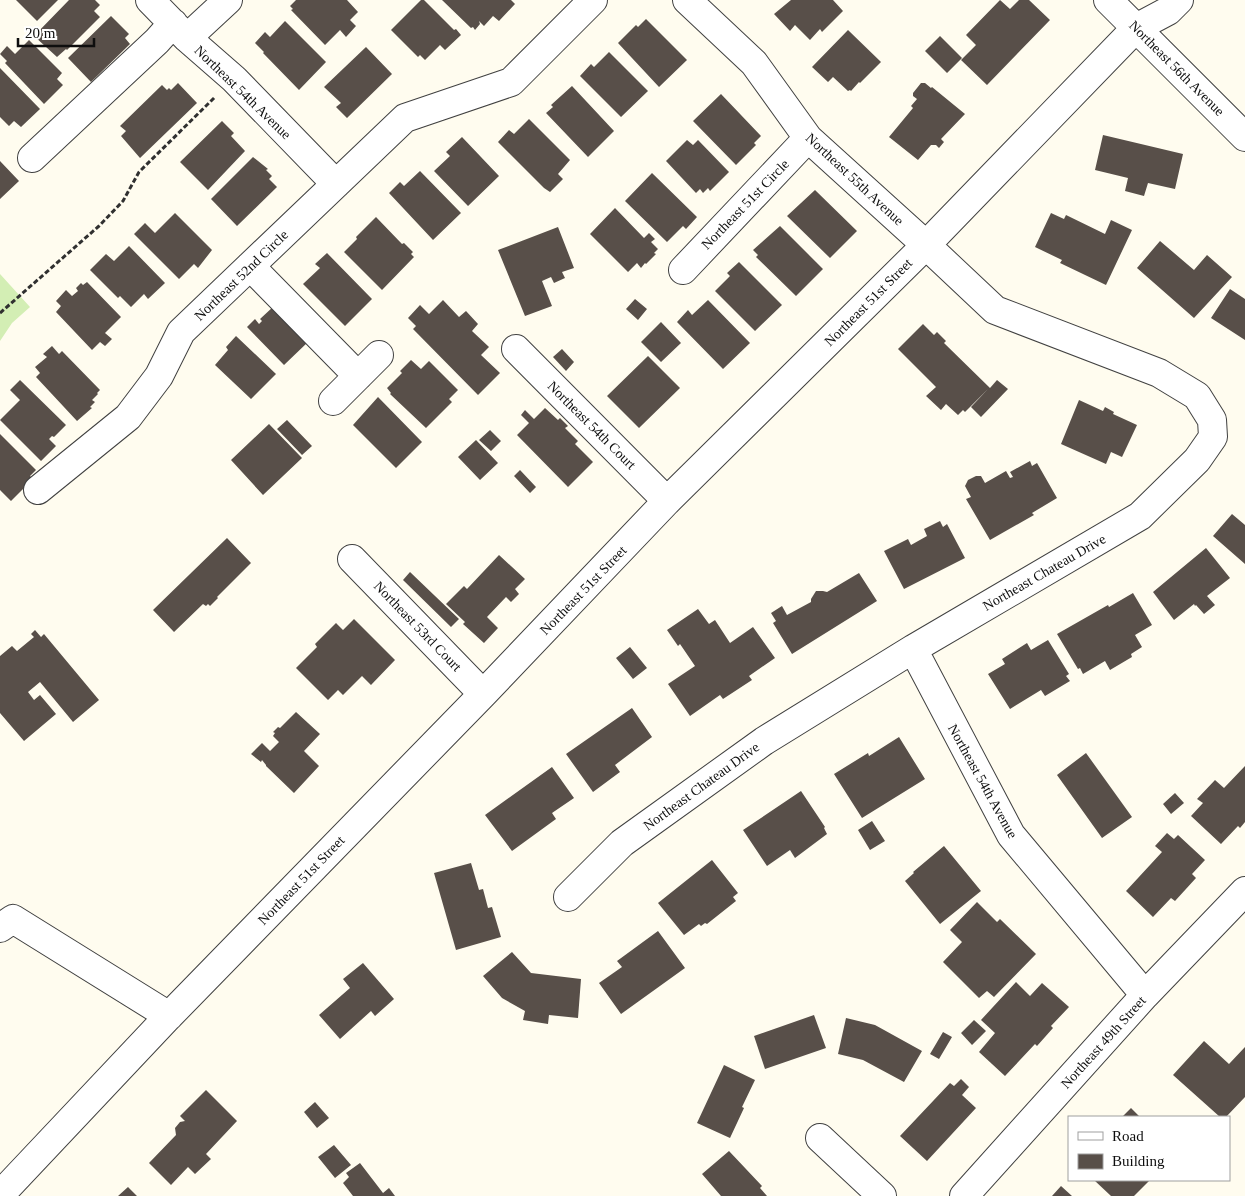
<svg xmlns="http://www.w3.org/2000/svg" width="1245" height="1196" viewBox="0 0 1245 1196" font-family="'Times New Roman',serif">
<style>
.green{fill:#d3eeb4}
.building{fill:#584f49}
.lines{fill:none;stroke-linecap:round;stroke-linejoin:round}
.minor-casing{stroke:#414141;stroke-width:30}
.path{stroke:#303030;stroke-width:3;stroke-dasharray:5 2.5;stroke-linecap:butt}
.minor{stroke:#fff;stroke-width:28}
.labels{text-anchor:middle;stroke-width:5;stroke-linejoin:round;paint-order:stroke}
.street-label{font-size:14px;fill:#0e0e0e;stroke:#fff}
</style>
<rect width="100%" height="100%" fill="#fffcef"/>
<!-- green -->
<path class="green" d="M0,274L30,307L12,323L0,341Z"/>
<!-- building -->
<path class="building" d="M16,0H58L37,21Z
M69,0H95L100,5L94,11L100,17L67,50L66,49L57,57L34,36Z
M296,0H347L358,12L350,20L356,26L346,37L340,30L325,45L291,10L293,9L290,6Z
M421,0H424L454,30L456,29L461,35L445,50L440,45L425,60L420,55L418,57L391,30Z
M442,0H511L515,4L499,21L493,16L484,26L479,21L480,24L475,30L473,27L471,28Z
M791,0H833L843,11L822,32L820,29L810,40L795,25L790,31L774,14Z
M1000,0L1010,9L1019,0H1029L1050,20L987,85L961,60L976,45L966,35Z
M111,16L129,34L125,38L130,44L91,82L68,58Z
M646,19L687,60L659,87L618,43L636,25L638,27Z
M285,21L326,62L299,90L263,53L264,52L255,43L265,32L270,37Z
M848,30L881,62L860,83L859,82L851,91L850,90L848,91L833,77L828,82L812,67Z
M940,36L962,58L947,73L925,51Z
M29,40L62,73L57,79L63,85L44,104L5,63L7,61L0,54L7,46L15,54Z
M366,47L392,74L347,118L336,107L341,103L324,87Z
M609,52L648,91L621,117L580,76L591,64L594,67Z
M0,68L40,109L21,127L14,121L9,126L0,117Z
M178,83L197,103L140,158L121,136L126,131L120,126L162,85L167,90L169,88L171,90Z
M921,83H925L931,88L932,87L965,114L941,139L944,142L939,148L936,145H931L918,160L889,137L913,108L911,106L917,99L913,96V93Z
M572,86L614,131L588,157L546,113L553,107L551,105Z
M721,94L761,136L754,143L756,145L736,165L693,121Z
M529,119L570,160L558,174L563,179L550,192L544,188L498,142L509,130L514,134Z
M222,121L234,133L231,136L245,151L208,190L180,162Z
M1103,135L1183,154L1175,189L1148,183L1144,196L1125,191L1128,178L1095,170Z
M462,137L499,176L468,206L434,171L450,156L446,152Z
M687,140L693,145L698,140L729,172L710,191L708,188L703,193L700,189L696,193L666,161Z
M253,157L268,169L266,170L272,176L269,179L277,187L237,226L211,199Z
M0,161L19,181L0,199Z
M420,171L461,213L433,240L389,193L400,182L404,186Z
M652,173L697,217L686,229L683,226L667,242L625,201Z
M815,190L857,231L830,258L787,216Z
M615,208L644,238L649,233L655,239L651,242L658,249L654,253L656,254L646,264L645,263L641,268L637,263L628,272L590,234Z
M175,213L212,250L198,268L194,264L179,279L134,234L145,223L155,233Z
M1051,213L1064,219L1066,215L1105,234L1111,220L1132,230L1106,285L1060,263L1062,260L1035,247Z
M376,217L402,244L404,243L413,252L411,254L414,257L382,290L344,252L357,239L356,237Z
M780,226L823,269L796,296L756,257L758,255L753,250Z
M558,227L574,268L562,272L565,278L554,283L551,277L542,281L552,306L525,316L498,250Z
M1160,241L1194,270L1207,255L1232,277L1194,318L1137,268Z
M129,246L165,283L148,299L144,294L131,307L120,296L118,298L90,270L106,254L114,261Z
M327,253L372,299L345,326L303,284L320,268L315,264Z
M739,262L782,305L755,331L715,291L730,276L727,273Z
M87,282L121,317L105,333L112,339L105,346L100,342L92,350L56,312L61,306L56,301L66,290L72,296L78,291L76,288L81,283L83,285Z
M1230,289L1245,299V340L1211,318Z
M635,299L647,309L638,320L626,309Z
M443,300L459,317L466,311L478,324L472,331L489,347L481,355L500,373L478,395L413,329L416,326L408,318L420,305L429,314Z
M708,300L750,343L723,369L677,322L688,310L692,315Z
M274,306L308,342L284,365L247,327L255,319L259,324L262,321L260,319Z
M661,322L681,343L661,362L641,342Z
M923,324L934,335L937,332L946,341L944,343L990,388L997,380L1008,389L981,417L971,407L988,389L965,412L963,410L958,415L946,404L941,410L926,396L936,387L898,349Z
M236,336L276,374L251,399L215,365L228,350L226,347Z
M52,346L59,354L62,351L100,390L97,393L98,394L92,400L95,402L90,407L92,408L77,421L36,377L40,373L35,367L47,357L43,354Z
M562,349L574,362L566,371L553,357Z
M648,356L680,388L639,428L607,396Z
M411,360L421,369L429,361L458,390L449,399L452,402L426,428L390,394L391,393L387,388L402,373L400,371Z
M20,380L66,425L54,437L52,436L49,439L56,446L41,461L0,420L20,400L10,390Z
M378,397L422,442L396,468L353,425Z
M1079,400L1103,411L1105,407L1114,412L1113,414L1137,425L1122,457L1111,452L1106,464L1061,444Z
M545,408L558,420L560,418L568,426L565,428L578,441L575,444L593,462L568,487L517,435L529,423L521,415L525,410L534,419Z
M287,420L312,446L302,455L277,429Z
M269,424L302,458L263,495L231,460Z
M490,430L501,441L491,451L479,440Z
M0,434L36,470L30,476L33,479L11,501L0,490Z
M476,440L498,463L480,480L458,457Z
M1030,461L1032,466L1037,463L1057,498L1032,513L1034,515L990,540L966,499L971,497L965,486L968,480L976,476H981L985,483L1006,471L1010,478L1013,477L1010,472Z
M520,470L536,487L530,493L514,476Z
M1232,514L1245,525V564L1213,536Z
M940,521L943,527L947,524L965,558L904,589L884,551L908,539L911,545L927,536L924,529Z
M227,538L251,563L217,597L218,598L210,606L208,604L206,606L203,604L174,632L153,610Z
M1206,548L1230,578L1207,596L1215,605L1204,614L1196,605L1195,606L1194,604L1174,620L1153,592Z
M499,555L525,579L515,589L519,594L511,602L506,597L487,617L498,628L484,643L463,624L465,622L446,604L464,586L467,589Z
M410,572L459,619L451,627L403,580Z
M859,573L877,601L792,654L773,623L776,621L771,613L782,606L787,615L811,602V599L816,591H823L827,592Z
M1133,593L1152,625L1135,635L1142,647L1131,654L1132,657L1110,670L1105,661L1083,674L1080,668L1078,669L1057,634L1108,605L1109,607Z
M698,609L709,624L715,620L730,643L753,627L775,658L749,676L752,680L723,699L720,695L690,716L668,684L695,666L680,644L678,646L667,630Z
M354,619L395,660L371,685L362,676L343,695L338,690L328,700L296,668L317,647L315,644L336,623L343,630Z
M35,630L41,637L44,634L99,700L73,722L40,682L28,692L34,700L40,695L56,714L24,741L0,713V656L12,646L17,651L34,637L31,634Z
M1048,640L1069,674L1066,676L1070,681L1045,696L1041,690L1010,709L988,674L1005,664L1002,659L1027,643L1031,650Z
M630,647L647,668L633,679L616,658Z
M632,708L652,737L615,765L620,772L593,792L566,754Z
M296,712L320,734L304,751L319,766L294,793L266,766V765L262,760L261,762L251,754L262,743L270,751L279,742L273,736L275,733L273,732L278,727L280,728Z
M899,737L925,779L862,818L834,774L868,753L869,756Z
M1086,753L1132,817L1102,838L1057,775Z
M1245,766V822L1240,828L1238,826L1221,844L1191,816L1203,803L1197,799L1215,780L1224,788Z
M552,767L574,798L552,813L556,819L512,851L485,815Z
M801,791L825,827L824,828L827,834L795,858L790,850L767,866L743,830Z
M1175,793L1184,803L1171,814L1163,804Z
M872,821L885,841L870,850L858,830Z
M1167,833L1174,839L1178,835L1205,860L1192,874L1196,878L1175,901L1171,898L1153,917L1126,891L1162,852L1155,846Z
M944,846L981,891L940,924L905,881L914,873L913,872Z
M712,860L738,893L733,897L736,901L707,924L705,923L701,926L699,924L684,935L658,903Z
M471,863L479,890L483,889L488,908L492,907L501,937L456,950L434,873Z
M977,902L997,922L1000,919L1036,954L994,997L987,991L979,998L943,962L962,942L950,930Z
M658,931L685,968L621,1014L599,983L622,967L617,961Z
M512,952L531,973L581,979L578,1018L549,1015L548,1024L523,1020L525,1011L502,998L483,976Z
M363,963L394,999L375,1016L371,1011L340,1039L319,1015L350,988L343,979Z
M1016,982L1030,996L1042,983L1069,1007L1051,1026L1053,1028L1037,1046L1035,1044L1005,1076L979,1052L995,1033L981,1020Z
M814,1015L826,1048L765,1069L754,1036Z
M846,1018L875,1025L922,1051L904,1082L863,1060L838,1054Z
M974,1020L986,1031L972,1045L961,1033Z
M943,1032L952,1037L939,1059L930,1054Z
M1204,1041L1229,1064L1245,1047V1097L1226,1117H1220L1173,1075Z
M724,1065L755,1080L742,1107L744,1108L730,1138L697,1123Z
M961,1079L969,1087L962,1095L976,1108L927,1161L900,1136L950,1083L954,1086Z
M206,1090L237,1121L206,1154L211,1159L195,1174L188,1167L171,1185L149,1163L176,1135L175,1128L180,1122L185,1121L180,1116Z
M315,1102L329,1118L317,1128L304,1112Z
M1131,1108L1140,1117H1122Z
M334,1145L351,1165L335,1178L318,1157Z
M729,1151L762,1186L760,1188L767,1196H721L702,1174Z
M360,1163L383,1193L389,1188L395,1196H353L343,1183L349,1177L346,1173Z
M1094,1180H1150L1134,1196H1111Z
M1061,1186L1072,1196H1052Z
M128,1187L137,1196H118Z"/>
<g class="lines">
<!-- minor casing -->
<g class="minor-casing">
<path id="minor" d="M150,0L187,38L234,79L336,184
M1108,0L1245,137
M187,38L228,0
M32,158L157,41L173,23
M250,266L358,376
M683,270L808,138
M516,349L667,501
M333,401L379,355
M38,490L128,417L159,376L181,332L405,118L511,82L593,0
M352,559L483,694
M913,649L1011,835L1145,995
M568,897L622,843L764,741L913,649L1140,516L1197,460L1213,437L1212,420L1197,396L1159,373L995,310L926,245L808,138L754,63L687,0
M0,928L13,919L169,1016
M820,1138L882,1196
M0,1195L166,1019L483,694L667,501L926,245L1136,28L1168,11L1179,0
M964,1196L1145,995L1245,891"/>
</g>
<!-- path -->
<path class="path" d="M0,313L99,226L123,201L139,172L215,97"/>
<!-- minor -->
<use href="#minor" class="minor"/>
</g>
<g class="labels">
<!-- street labels -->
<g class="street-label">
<text transform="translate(1177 68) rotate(45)" y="5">Northeast 56th Avenue</text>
<text transform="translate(243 92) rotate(44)" y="5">Northeast 54th Avenue</text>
<text transform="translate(855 179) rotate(43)" y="5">Northeast 55th Avenue</text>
<text transform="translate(745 204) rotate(-46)" y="5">Northeast 51st Circle</text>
<text transform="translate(241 275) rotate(-44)" y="5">Northeast 52nd Circle</text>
<text transform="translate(868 302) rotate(-45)" y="5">Northeast 51st Street</text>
<text transform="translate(592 425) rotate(45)" y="5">Northeast 54th Court</text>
<text transform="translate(1044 572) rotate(-30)" y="5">Northeast Chateau Drive</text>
<text transform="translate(583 590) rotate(-46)" y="5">Northeast 51st Street</text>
<text transform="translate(418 626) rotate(46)" y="5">Northeast 53rd Court</text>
<text transform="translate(983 781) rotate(61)" y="5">Northeast 54th Avenue</text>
<text transform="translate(701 786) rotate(-36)" y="5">Northeast Chateau Drive</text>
<text transform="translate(301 880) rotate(-46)" y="5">Northeast 51st Street</text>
<text transform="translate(1103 1042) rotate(-48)" y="5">Northeast 49th Street</text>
</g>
</g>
<!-- legend -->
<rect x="1068" y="1116" width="162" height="65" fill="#ffffff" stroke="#9f9f9f"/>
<rect x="1078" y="1132" width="25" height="8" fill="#ffffff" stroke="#9f9f9f"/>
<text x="1112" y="1141" font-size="15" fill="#0e0e0e">Road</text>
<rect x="1078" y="1154" width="25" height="15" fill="#584f49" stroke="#9f9f9f"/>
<text x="1112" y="1166" font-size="15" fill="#0e0e0e">Building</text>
<!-- scale -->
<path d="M18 38v8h76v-8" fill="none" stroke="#0e0e0e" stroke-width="2.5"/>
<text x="25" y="38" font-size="15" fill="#0e0e0e" stroke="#ffffff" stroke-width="4" paint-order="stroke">20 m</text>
</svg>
